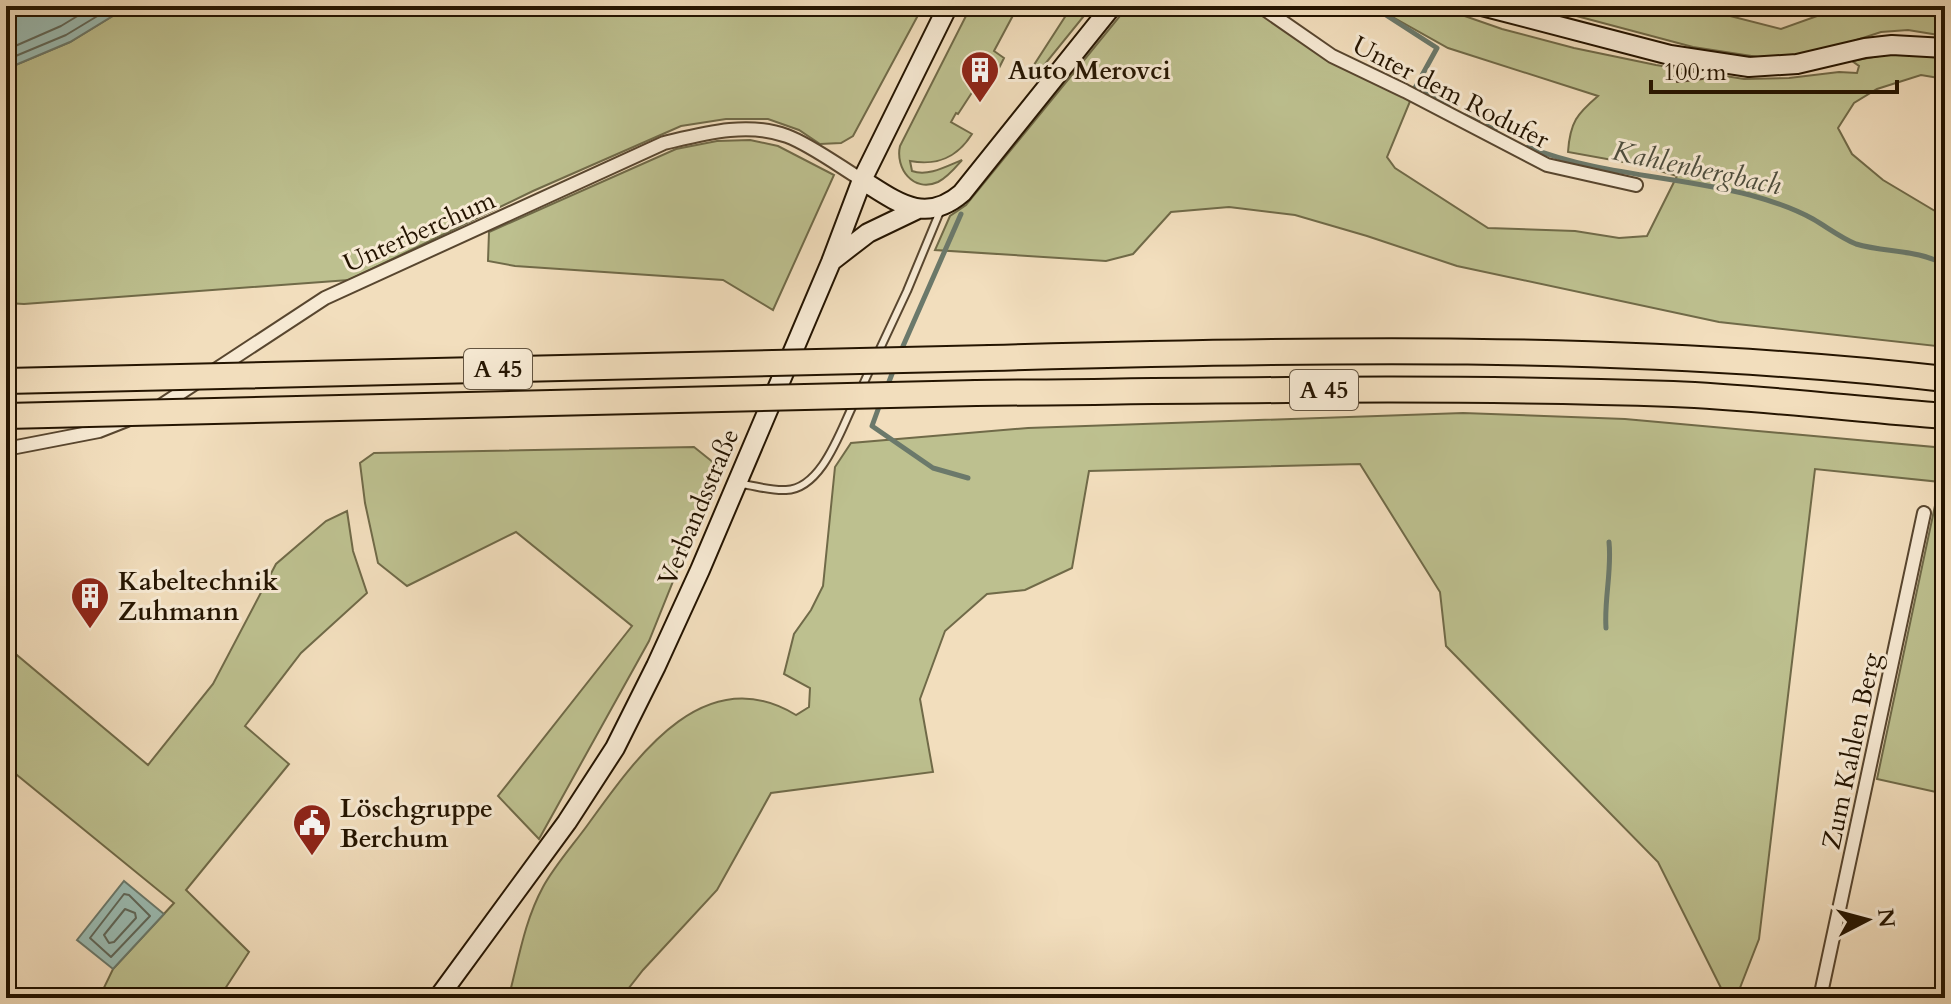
<svg xmlns="http://www.w3.org/2000/svg" width="1951" height="1004" viewBox="0 0 1951 1004" font-family="Cardo,serif">
<style>
.green{fill:#bdc08f;stroke:#706a48;stroke-width:2}
.water{fill:#9bbcb3;stroke:#6b796b;stroke-width:2}
.lines{fill:none;stroke-linecap:round;stroke-linejoin:round}
.shore{stroke:#60685a;stroke-width:2}
.stream{stroke:#6b796b;stroke-width:5}
.lane-casing{stroke:#58462f;stroke-width:10}
.street-casing{stroke:#58462f;stroke-width:16}
.secondary-casing{stroke:#241400;stroke-width:22}
.highway-casing{stroke:#241400;stroke-width:28}
.lane{stroke:#f7ead4;stroke-width:6}
.street{stroke:#f7ead4;stroke-width:12}
.secondary{stroke:#f7ead4;stroke-width:18}
.highway{stroke:#f2debd;stroke-width:24}
.highway-bridge-casing{stroke:#241400;stroke-width:28;stroke-linecap:butt}
.highway-bridge{stroke:#f2debd;stroke-width:24}
.labels{text-anchor:middle;stroke-width:6;stroke-linejoin:round;paint-order:stroke}
.shield{fill:#f7ead4;stroke:#635440;stroke-width:2}
.shield-label{font-size:24px;font-weight:bold;fill:#241400}
.poi-label{font-size:26px;font-weight:bold;fill:#241400;stroke:#f7ead4;text-anchor:start}
.street-label{font-size:26px;fill:#241400;stroke:#f7ead4}
.water-label{font-size:28px;font-style:italic;fill:#4e4f3f;stroke:#f7ead4}
</style>
<rect width="100%" height="100%" fill="#f2debd"/>
<filter id="stains"><feTurbulence type="fractalNoise" baseFrequency=".0025" numOctaves="4"/><feColorMatrix values="0 0 0 0 .2 0 0 0 0 .09 0 0 0 0 .02 0 0 0 .5 -.17"/></filter>
<radialGradient id="worn" r=".72"><stop offset=".6" stop-color="#630" stop-opacity="0"/><stop offset="1" stop-color="#630" stop-opacity=".3"/></radialGradient>
<!-- green -->
<path class="green" d="M129,6H923L853,136L841,143L820,144L799,130L768,119H726L681,126L533,191L349,280L24,304L6,303V69L70,42Z
M971,6H1018L994,51L1004,58L995,76L986,71L958,114L956,113L951,122L972,134C957,158 937,166 910,161L912,171C928,177 947,166 962,160C955,168 948,177 938,182C913,193 895,168 900,146Z
M1072,6H1092L1041,69L1032,68Z
M1128,6H1251L1329,60L1411,99L1387,157L1395,168L1488,228L1575,231L1619,238L1647,236L1677,176L1640,165L1568,152C1570,122 1577,114 1598,96L1448,48L1373,6H1436L1502,29L1574,48L1656,65L1744,79L1789,78L1839,72L1857,73L1859,66L1852,61L1895,53L1945,55V79L1921,75L1877,89L1854,103L1838,128L1852,154L1883,180L1945,217V347L1719,322L1457,266L1367,236L1295,215L1229,207L1171,212L1133,254L1106,261L935,250L950,216L966,205Z
M1539,6H1691L1781,29L1845,6H1945V36L1908,30L1881,32L1814,54L1758,57L1693,47Z
M750,140L778,146L834,175L773,310L723,280L515,266L488,261L489,232L676,149L717,141Z
M1463,413L1625,419L1945,448V794L1877,779L1940,482L1815,469L1759,939L1736,998H1726L1658,862L1446,646L1440,592L1360,464L1089,471L1072,568L1025,590L987,594L945,631L920,699L933,772L771,793L717,890L643,970L621,998H532L510,992C519,957 525,920 543,887C555,865 574,844 589,823C636,758 704,659 796,715L809,707L810,688L784,674L794,634L811,610L823,586L835,467L851,443L1028,428Z
M694,447L719,467L649,641L539,839L498,796L632,626L516,532L407,586L378,563L365,503L360,463L374,453Z
M347,511L353,551L367,593L301,653L245,726L289,764L186,890L249,952L219,998H99L113,969L174,903L6,766V646L148,765L213,684L276,564L326,521Z"/>
<!-- water -->
<path class="water" d="M6,6H129L70,42L6,69Z
M124,881L164,914L113,969L77,940Z"/>
<g class="lines">
<!-- shore -->
<path class="shore" d="M6,50L61,26L94,6
M6,60L66,35L114,6
M124,894L129,895L150,916L111,957L90,938Z
M125,909L135,913L136,918L114,942L109,943L104,935Z"/>
<!-- stream -->
<path class="stream" d="M1372,6L1437,48L1415,88L1448,106
M1465,116L1478,122
M1487,126L1495,130
M1528,147C1598,175 1677,176 1750,195C1772,201 1793,208 1813,219C1827,227 1841,238 1856,244C1885,253 1918,249 1945,265
M900,353L961,214
M887,387L895,366
M880,404L872,426L933,468L968,478
M1606,628C1604,599 1612,571 1609,542"/>
<!-- lane casing -->
<g class="lane-casing">
<path id="lane" d="M1678,78L1702,75L1715,68
M878,353L907,291L941,209
M861,389L871,367
M742,484C756,486 772,491 786,490C822,489 841,429 854,403"/>
</g>
<!-- street casing -->
<g class="street-casing">
<path id="street" d="M1260,6L1332,56L1405,91L1547,165L1636,185
M162,405L325,298L664,143C702,134 747,121 787,136C811,145 839,166 862,180
M6,449L99,431L127,420
M1820,998L1924,513
M1935,998L1945,988"/>
</g>
<!-- secondary casing -->
<g class="secondary-casing">
<path id="secondary" d="M1482,6L1670,55L1749,67L1797,64L1865,48L1892,45L1945,48
M862,180C897,202 925,225 962,193L1112,6
M833,260L868,233L916,210
M438,998L567,822L615,748L656,666L700,570L831,262L862,180L948,6"/>
</g>
<!-- highway casing -->
<g class="highway-casing">
<path id="highway" d="M990,358C1307,349 1629,343 1945,379
M976,393C1209,391 1441,386 1673,394C1764,398 1854,409 1945,416"/>
</g>
<!-- lane -->
<use href="#lane" class="lane"/>
<!-- street -->
<use href="#street" class="street"/>
<!-- secondary -->
<use href="#secondary" class="secondary"/>
<!-- highway -->
<use href="#highway" class="highway"/>
<!-- highway-bridge casing -->
<g class="highway-bridge-casing">
<path id="highway-bridge" d="M6,381L990,358
M6,416L976,393"/>
</g>
<!-- highway-bridge -->
<use href="#highway-bridge" class="highway-bridge"/>
</g>
<!-- icons -->
<defs>
<g id="building-pin" transform="scale(2)"><path d="M0 17L-7.5 6A9.5 9.5 0 1 1 7.5 6Z" fill="#8f2418" stroke="#f7ead4"/><path d="M-4-6H4V6H1V3H-1V6H-4ZM-2.5-4.3h1.7v1.8h-1.7ZM.8-4.3h1.7v1.8H.8ZM-2.5-1h1.7V.8h-1.7ZM.8-1h1.7V.8H.8Z" fill="#fff"/></g>
<g id="civic-pin" transform="scale(2)"><path d="M0 17L-7.5 6A9.5 9.5 0 1 1 7.5 6Z" fill="#8f2418" stroke="#f7ead4"/><path d="M-.6-6.5H3V-4.5H.6V-3L4-1V1h2V6H-6V1h2V-1L-.6-3ZM-1.2 2.5V6h2.4V2.5Z" fill="#fff"/></g>
</defs>
<g fill-rule="evenodd">
<use href="#building-pin" x="980" y="70"/>
<use href="#building-pin" x="90" y="596"/>
<use href="#civic-pin" x="312" y="823"/>
</g>
<g class="labels">
<!-- shield labels -->
<g class="shield">
<rect x="464" y="349" width="68" height="40" rx="6"/>
<rect x="1290" y="370" width="68" height="40" rx="6"/>
</g>
<g class="shield-label">
<text x="498" y="377">A 45</text>
<text x="1324" y="398">A 45</text>
</g>
<!-- poi labels -->
<g class="poi-label">
<text x="1008" y="79">Auto Merovci</text>
<text x="118" y="590">Kabeltechnik<tspan x="118" dy="30">Zuhmann</tspan></text>
<text x="340" y="817">Löschgruppe<tspan x="340" dy="30">Berchum</tspan></text>
</g>
<!-- street labels -->
<g class="street-label">
<text transform="translate(1451 92) rotate(27)" y="9">Unter dem Rodufer</text>
<text transform="translate(419 231) rotate(-24)" y="9">Unterberchum</text>
<text transform="translate(698 507) rotate(-67)" y="9">Verbandsstraße</text>
<text transform="translate(1851 751) rotate(-78)" y="9">Zum Kahlen Berg</text>
</g>
<!-- water labels -->
<g class="water-label">
<text transform="translate(1697 167) rotate(12)" y="10">Kahlenbergbach</text>
</g>
</g>
<!-- margin -->
<rect width="1951" height="1004" fill="none" stroke="#f2debd" stroke-width="32"/>
<rect x="8" y="8" width="1935" height="988" fill="none" stroke="#241400" stroke-width="4"/>
<rect x="16" y="16" width="1919" height="972" fill="none" stroke="#241400" stroke-width="2"/>
<!-- north arrow -->
<g transform="translate(1867 920) rotate(84)" stroke="#f7ead4" stroke-width="6" paint-order="stroke">
<path d="M0-6L14 30L0 20L-14 30Z" fill="#241400"/>
<text y="-12" font-size="22" font-weight="bold" text-anchor="middle" fill="#241400">N</text>
</g>
<!-- scale -->
<path d="M1651 80v12h246v-12" fill="none" stroke="#241400" stroke-width="4"/>
<text x="1663" y="80" font-size="24" fill="#241400" stroke="#f7ead4" stroke-width="6" paint-order="stroke">100 m</text>
<rect width="100%" height="100%" filter="url(#stains)"/>
<rect width="100%" height="100%" fill="url(#worn)"/>
</svg>
